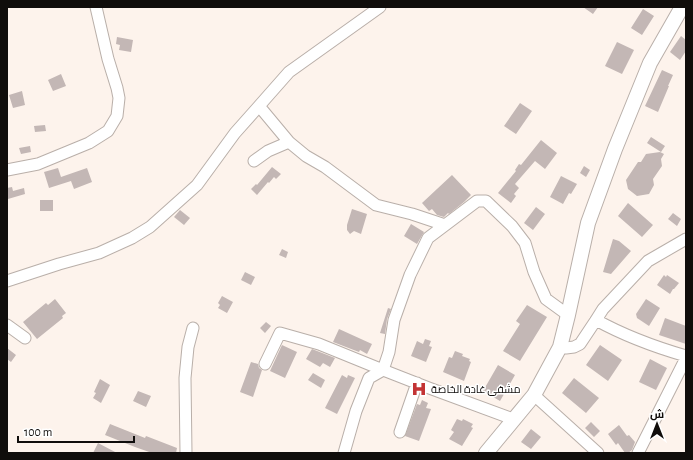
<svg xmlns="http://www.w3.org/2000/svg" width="693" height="460" viewBox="0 0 693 460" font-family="'Alegreya Sans',Cairo,sans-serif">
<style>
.building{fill:#c3b7b5}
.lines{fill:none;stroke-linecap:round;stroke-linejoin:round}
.minor-casing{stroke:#b9afa9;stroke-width:13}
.major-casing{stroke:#b9afa9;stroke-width:16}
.minor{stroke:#fff;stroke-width:11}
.major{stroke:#fff;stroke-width:14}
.labels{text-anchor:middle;stroke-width:3;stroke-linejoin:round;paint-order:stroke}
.poi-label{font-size:11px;fill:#100d0b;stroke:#fff;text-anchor:start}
</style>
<rect width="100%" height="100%" fill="#fdf3ec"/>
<!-- building -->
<path class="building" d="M583,7H598L593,14Z
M643,9L654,16L642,35L631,28Z
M681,36L686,40V51L680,60L670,52Z
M117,37L133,40L131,52L119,50L120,45L116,44Z
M617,42L634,50L622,74L605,66Z
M662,70L673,75L668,86H669L658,112L645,106Z
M61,74L66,86L53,91L48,80Z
M22,91L25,105L13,108L9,95Z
M520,103L532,111L516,134L504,126Z
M45,125L46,131L35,132L34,126Z
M651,137L665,146L661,152L647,143Z
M541,140L557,153L545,169L535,161L515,184L519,188L514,194L516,196L511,203L498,193L516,171L515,170L519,164L521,165Z
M30,146L31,152L21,154L19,148Z
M660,152L664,154L661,159L662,166L653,179L654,185L649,194L637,196L628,189L626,180L638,162H641L646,154Z
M584,166L590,170L586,177L580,173Z
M272,167L281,174L276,179L274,177L269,183L268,182L257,195L251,189L256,184L257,185Z
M58,168L61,177L87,168L92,182L74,189L71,181L49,188L44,172Z
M452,175L471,195L464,202L449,214L448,213L444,217L437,215L432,209L429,211L422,203Z
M561,176L577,184L571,194L569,193L563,204L550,197Z
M12,187L13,191L24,188L25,194L8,199L7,194V188Z
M40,200H53V211H40Z
M628,203L653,225L642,237L618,216Z
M536,207L545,214L533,230L524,223Z
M352,209L367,214L361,234L354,231L350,234L347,230V225Z
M180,210L190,218L184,225L174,217Z
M673,213L681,219L677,226L668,219Z
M411,224L424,232L417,244L404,236Z
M613,239L619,241L631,251L611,274L603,272Z
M282,249L288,252L286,258L279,255Z
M245,272L255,277L251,285L241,280Z
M664,275L666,277L667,275L679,283L674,289H673L670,294L657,285Z
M222,296L233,302L227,313L218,308L220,305L218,303Z
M55,299L66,313L62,316L63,318L37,339L23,322L46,303L48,305Z
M646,299L660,308L649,326L637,318L636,314Z
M527,305L547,317L520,361L503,351L520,324L516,321Z
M388,308L391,309L387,319L385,334L380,333Z
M665,318L686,326V344L659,335Z
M266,322L271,326L265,333L260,328Z
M339,329L372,344L367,354L360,350L359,352L333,342Z
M425,339L431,341L429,346L432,347L426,362L411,356L417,341L423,344Z
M282,345L297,352L285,378L270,371Z
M600,345L622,360L608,381L586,365Z
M7,348L16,355L11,362L7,359Z
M312,349L335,358L330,367L323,363L320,367L306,359Z
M455,351L463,354L462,356L470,359L469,361L471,362L464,381L443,372L449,357L452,358Z
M650,359L667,368L656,390L639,382Z
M251,362L258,364L259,368L262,370L253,397L240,392Z
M498,365L515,375L500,401L483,391Z
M313,373L325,380L321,388L308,380Z
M342,375L347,378L348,375L355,378L337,414L325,408Z
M574,378L599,398L586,413L562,393Z
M100,379L110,385L101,403L93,398L96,393L94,392Z
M138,391L151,396L146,407L133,401Z
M422,400L428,403L426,408L431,409L419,441L405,436L417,404L420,405Z
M457,419L462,421L463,419L473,424L471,427L473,428L462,446L449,439L454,432L451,430Z
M591,422L600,431L594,437L585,428Z
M110,424L145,438L146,436L177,448L176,453H152L135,447L105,435Z
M619,425L627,436L629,435L635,442L632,450L628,453H625L618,443L616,445L608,434Z
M531,429L541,437L531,449L521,442Z
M98,443L117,453H93Z"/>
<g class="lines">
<!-- minor casing -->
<g class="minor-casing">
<path id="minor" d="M259,106L289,72L380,7
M254,161L268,151L289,142
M7,170L38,164L89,143L108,131L117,116L119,98L117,88L108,59L96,7
M7,281L59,264L99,253L132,238L150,227L197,185L235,133L259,106L289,142L306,156L325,167L376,205L412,214L445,225
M596,320C625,336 655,347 686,356
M7,325L25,338
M560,347L566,348L574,347L580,344L596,320L603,309L648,261L686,239
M265,364L280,333L319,344L383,370L389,352L394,320L410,275L428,238L477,201H486L512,226L525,243L534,272L546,299L568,315
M534,395L598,453
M400,432L417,383
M186,453L185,378L188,347L193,328
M344,453L356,411L369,378L383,370L429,388L513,419
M638,453L686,358"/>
</g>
<!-- major casing -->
<g class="major-casing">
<path id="major" d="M486,453L534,395L560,347L568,315L588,223L615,149L650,63L682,7"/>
</g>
<!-- minor -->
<use href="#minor" class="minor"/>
<!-- major -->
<use href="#major" class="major"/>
</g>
<!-- icons -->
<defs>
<g id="hospital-bare" transform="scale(1.2)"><path d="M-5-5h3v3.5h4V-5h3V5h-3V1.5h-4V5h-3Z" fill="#c33435" stroke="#fff" stroke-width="2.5" paint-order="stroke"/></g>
</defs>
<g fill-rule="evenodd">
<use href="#hospital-bare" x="419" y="389"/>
</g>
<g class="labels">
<!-- poi labels -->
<g class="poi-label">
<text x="431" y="393">مشفى غادة الخاصة</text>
</g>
</g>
<!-- border -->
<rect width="693" height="460" fill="none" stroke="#100d0b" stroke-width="16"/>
<!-- north arrow -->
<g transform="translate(657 424)" stroke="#ffffff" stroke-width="3" paint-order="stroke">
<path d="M0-3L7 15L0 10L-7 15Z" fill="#100d0b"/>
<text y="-6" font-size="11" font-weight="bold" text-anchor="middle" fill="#100d0b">ش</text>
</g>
<!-- scale -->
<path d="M18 436v6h116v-6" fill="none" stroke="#100d0b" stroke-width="2"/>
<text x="24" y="436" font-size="12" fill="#100d0b" stroke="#ffffff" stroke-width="3" paint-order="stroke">100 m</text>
</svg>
